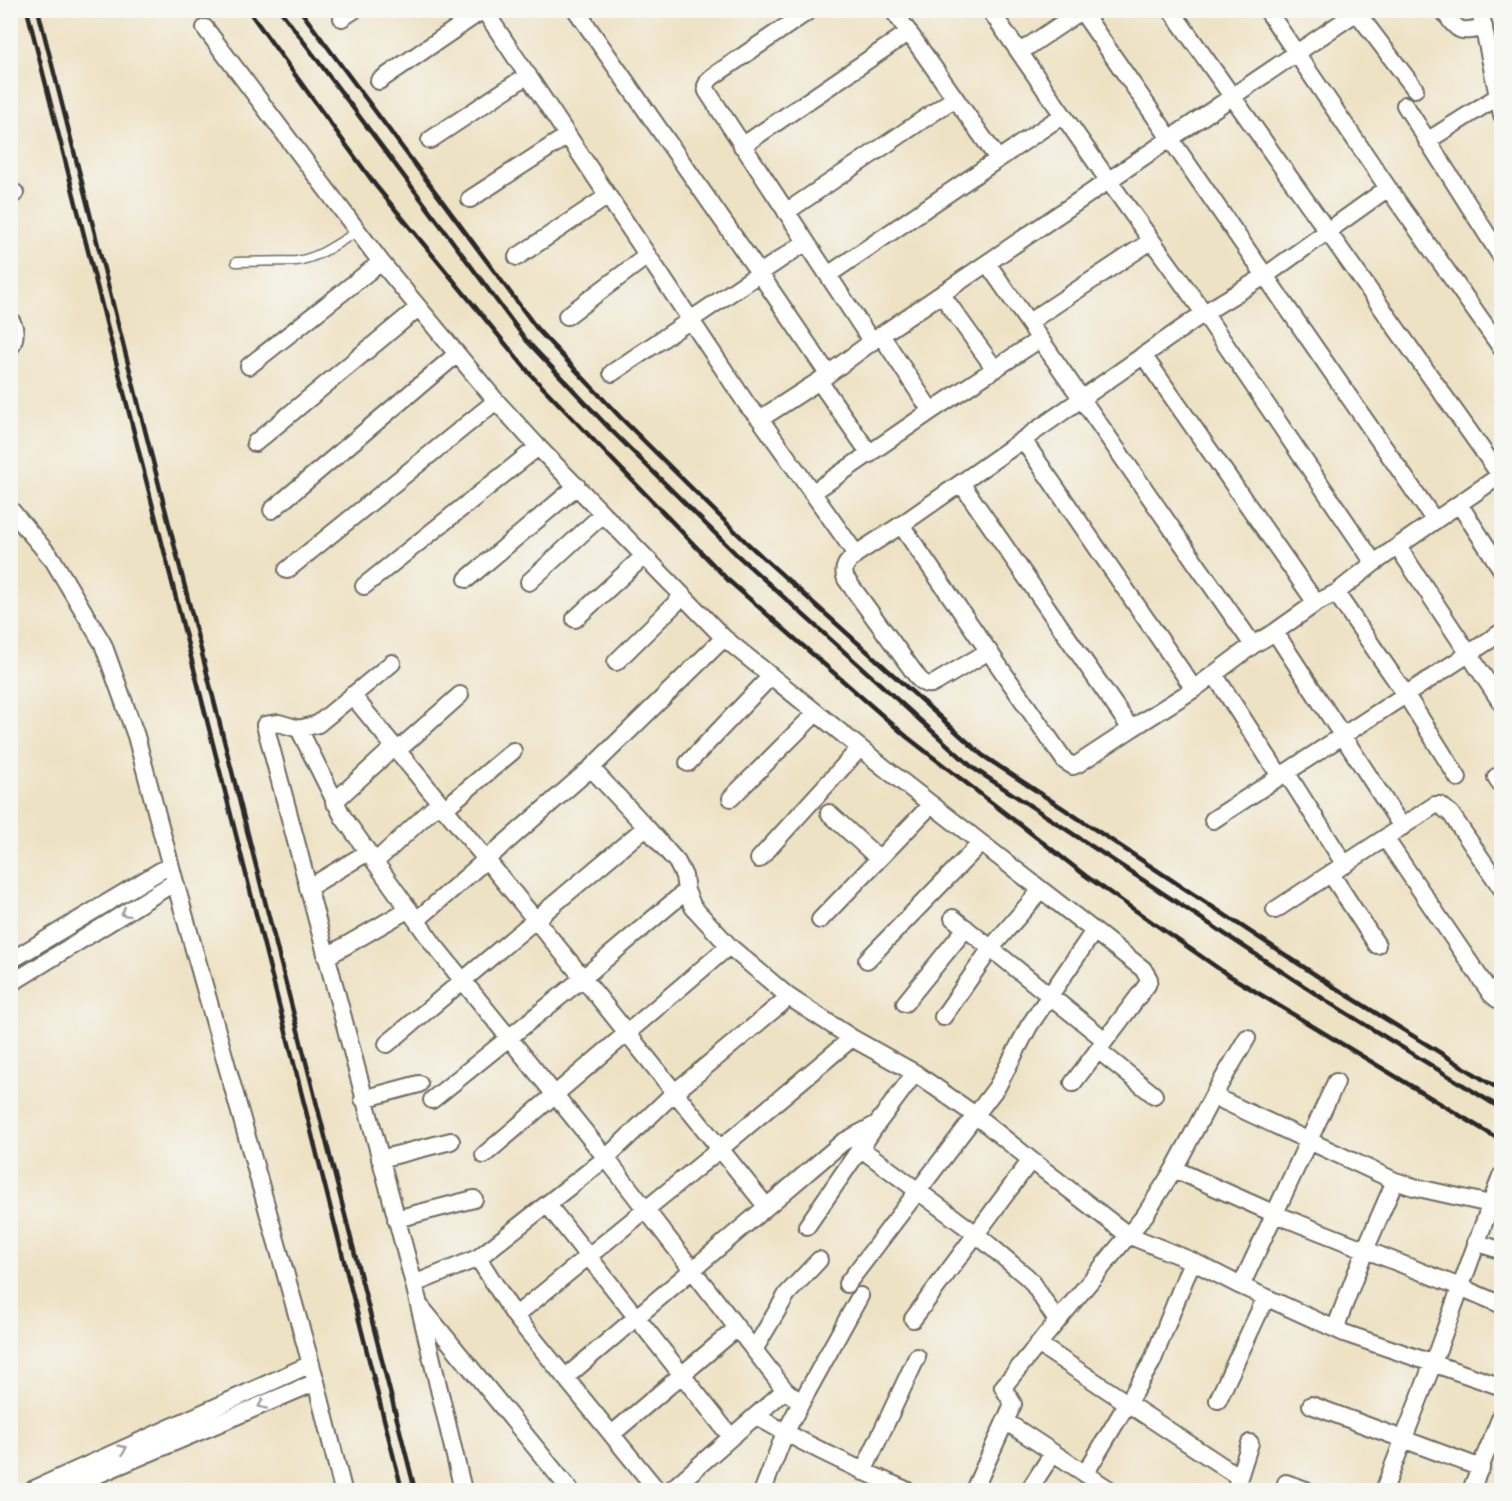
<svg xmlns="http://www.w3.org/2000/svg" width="1512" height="1501" viewBox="0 0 1512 1501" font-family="'Comic Neue',sans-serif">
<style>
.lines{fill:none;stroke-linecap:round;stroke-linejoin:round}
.service-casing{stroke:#6f6b61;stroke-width:11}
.minor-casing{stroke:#6f6b61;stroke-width:20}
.service{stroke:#fff;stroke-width:8}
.minor{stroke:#fff;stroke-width:16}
.rail{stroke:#2b2b2b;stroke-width:4.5}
.oneway{stroke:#a0a0a0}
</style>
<rect width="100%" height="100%" fill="#f6f6f2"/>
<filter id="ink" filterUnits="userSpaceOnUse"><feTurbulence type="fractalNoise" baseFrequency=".0167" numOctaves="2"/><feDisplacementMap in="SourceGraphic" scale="12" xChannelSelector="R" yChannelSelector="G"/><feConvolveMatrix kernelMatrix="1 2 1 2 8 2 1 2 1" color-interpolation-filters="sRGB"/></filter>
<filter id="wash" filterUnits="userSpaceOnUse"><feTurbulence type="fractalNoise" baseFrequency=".008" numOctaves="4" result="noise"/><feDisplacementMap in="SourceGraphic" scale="24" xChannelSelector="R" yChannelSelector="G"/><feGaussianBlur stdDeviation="1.35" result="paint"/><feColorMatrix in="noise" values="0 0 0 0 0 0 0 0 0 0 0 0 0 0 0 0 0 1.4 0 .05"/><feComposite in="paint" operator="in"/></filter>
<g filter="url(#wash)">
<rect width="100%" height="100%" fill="#eee2c4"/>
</g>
<g filter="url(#ink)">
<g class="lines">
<!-- service casing -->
<g class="service-casing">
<path id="service" d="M236,262L296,261C319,258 338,243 358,231"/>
</g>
<!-- minor casing -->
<g class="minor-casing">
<path id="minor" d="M484,10L748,406L760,419L856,554L901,525L961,483L1131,729L1194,689L1253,645L1275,632L1316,603L1336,593L1374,563L1502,474
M576,10L760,274L828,374
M810,10L712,77L709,80L706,86L707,91L872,342
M893,10L998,159
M990,10L1108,180L1204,313L1374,563
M1081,10L1435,521
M1171,10L1500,475
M1267,10L1388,188L1502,349
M1355,10L1415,89
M1443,10C1458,31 1458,34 1484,27
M1480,10L1502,115
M342,18L354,10
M205,28L381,262L496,401L538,447L724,638L886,769L1143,969L1149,979L1147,985L1073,1083
M1020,52L1081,11
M379,81L483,10
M1405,105L1502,258
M430,140L528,75
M1427,141L1497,97
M742,146L909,32
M10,197L15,193
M470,199L567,136
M786,212L955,98
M517,257L608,196
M987,263L1253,645
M828,275L1063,115
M942,295L995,369
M567,316L647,256
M10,319C16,328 16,338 10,348
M1029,322L1151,241
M881,335L931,411
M1143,355L1316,603
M249,366L381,262
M612,373L806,242
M819,381L870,454
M760,419L819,381L881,335L1357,12
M1023,440L1194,689
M255,443L418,308
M961,483L1204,313L1265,276L1388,188
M812,493L931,411L1040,339
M1459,504L1502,570
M10,509L53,560L103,644L136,736L175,882L316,1382L343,1490
M272,510L457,354
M901,525L1065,761L1073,766L1078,764L1131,729
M1398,547L1502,704
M856,554C848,562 841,567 846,579L919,679C924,684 928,686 935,683L989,651
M287,570L496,401
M467,579L577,486
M529,582L603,514
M364,586L538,447
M1336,593L1406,695L1458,778
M575,619L644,556
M1275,632L1402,827
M616,662L683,596
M392,663L318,724L299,729L279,723L265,725L414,1284L463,1490
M1214,674L1280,776
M352,695L583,978L766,1206
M299,729L343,817L434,945L606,1158L785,1390L801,1403L785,1433L763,1490
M397,751L460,695
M688,763L771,676
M591,768L646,827L677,862L684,876L686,891L693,907L729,946L789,997L852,1038L915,1073L975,1115L1031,1160L1128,1235L1192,1261L1241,1286L1344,1333L1502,1387
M1286,772L1345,865
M1496,777L1502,786
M731,798L816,713
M334,802L394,747
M444,809L513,751
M829,813L879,859
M1213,820L1502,632
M1385,838L1491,994L1497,999H1502
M759,859L860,748
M375,862L439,803
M1331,874L1377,945
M308,888L368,852
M1275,910L1435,805H1440L1451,814L1502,889
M953,918L1105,1040
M417,920L591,768L724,638
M820,920L931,805
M326,957L409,909
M867,960L981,843
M10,961L170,865
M10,984L175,882
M905,1003L966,928
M943,1017L991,948L1041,890
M387,1044L646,827
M1098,1050L1154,1095
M1213,1096L1395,1181L1414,1187L1490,1204
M363,1099L419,1084
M432,1100L583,978L686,891
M860,1148L976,1234L1026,1276L1032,1282L1057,1321
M484,1155L729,946
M380,1159L451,1141
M1174,1169L1275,1214L1460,1287L1502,1305
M547,1204L731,1437
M396,1219L474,1199
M807,1226L877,1124L915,1073
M1476,1242L1502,1251
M478,1258L515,1316L657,1490
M414,1284L478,1258L606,1158L675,1092L789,997
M847,1284L997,1087L1029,1026L1094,931
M1241,1286L1336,1082
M421,1307L570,1490
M515,1316L720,1149L852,1038
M913,1319L1031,1160
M1335,1329L1365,1250L1395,1181
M1038,1344L1239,1477
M754,1350L787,1294L819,1260
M566,1377L843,1142L877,1124
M1218,1400L1266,1297
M801,1403L860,1296
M1311,1405L1481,1468
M756,1416C804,1444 855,1468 906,1490
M1005,1421L1110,1490
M612,1434L737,1328
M863,1472L917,1357
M1085,1474L1152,1362L1192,1261
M1286,1483L1306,1490
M32,1490L311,1364
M64,1490L90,1478L316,1382
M671,1490L785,1390
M974,1490L1013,1404L1003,1387L1145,1215L1174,1169L1213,1096L1247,1038
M1029,1490L1053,1453
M1235,1490L1250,1443
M1384,1490L1433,1363L1501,1176
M1471,1490L1502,1414"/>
</g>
<!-- service -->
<use href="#service" class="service"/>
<!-- minor -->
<use href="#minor" class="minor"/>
<!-- rail -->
<path class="rail" d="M27,10L402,1490
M38,10L415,1490
M248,10L376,186L531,375L728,580L907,737L1086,876L1225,973L1502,1141
M280,10L526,340L609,428L737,555L973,768L1325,1000L1502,1109
M300,10L538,330L620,417L747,543L982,755L1334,987L1502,1091"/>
</g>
<!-- one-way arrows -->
<defs><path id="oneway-chevron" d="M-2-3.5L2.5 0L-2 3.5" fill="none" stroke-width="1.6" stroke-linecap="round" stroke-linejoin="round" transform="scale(1.5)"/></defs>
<g class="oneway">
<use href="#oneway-chevron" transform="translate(125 913) rotate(148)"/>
<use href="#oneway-chevron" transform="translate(262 1405) rotate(157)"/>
<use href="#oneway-chevron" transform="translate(123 1449) rotate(-24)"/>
</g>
</g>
<!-- margin -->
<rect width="1512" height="1501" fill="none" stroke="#f6f6f2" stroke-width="36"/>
</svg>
